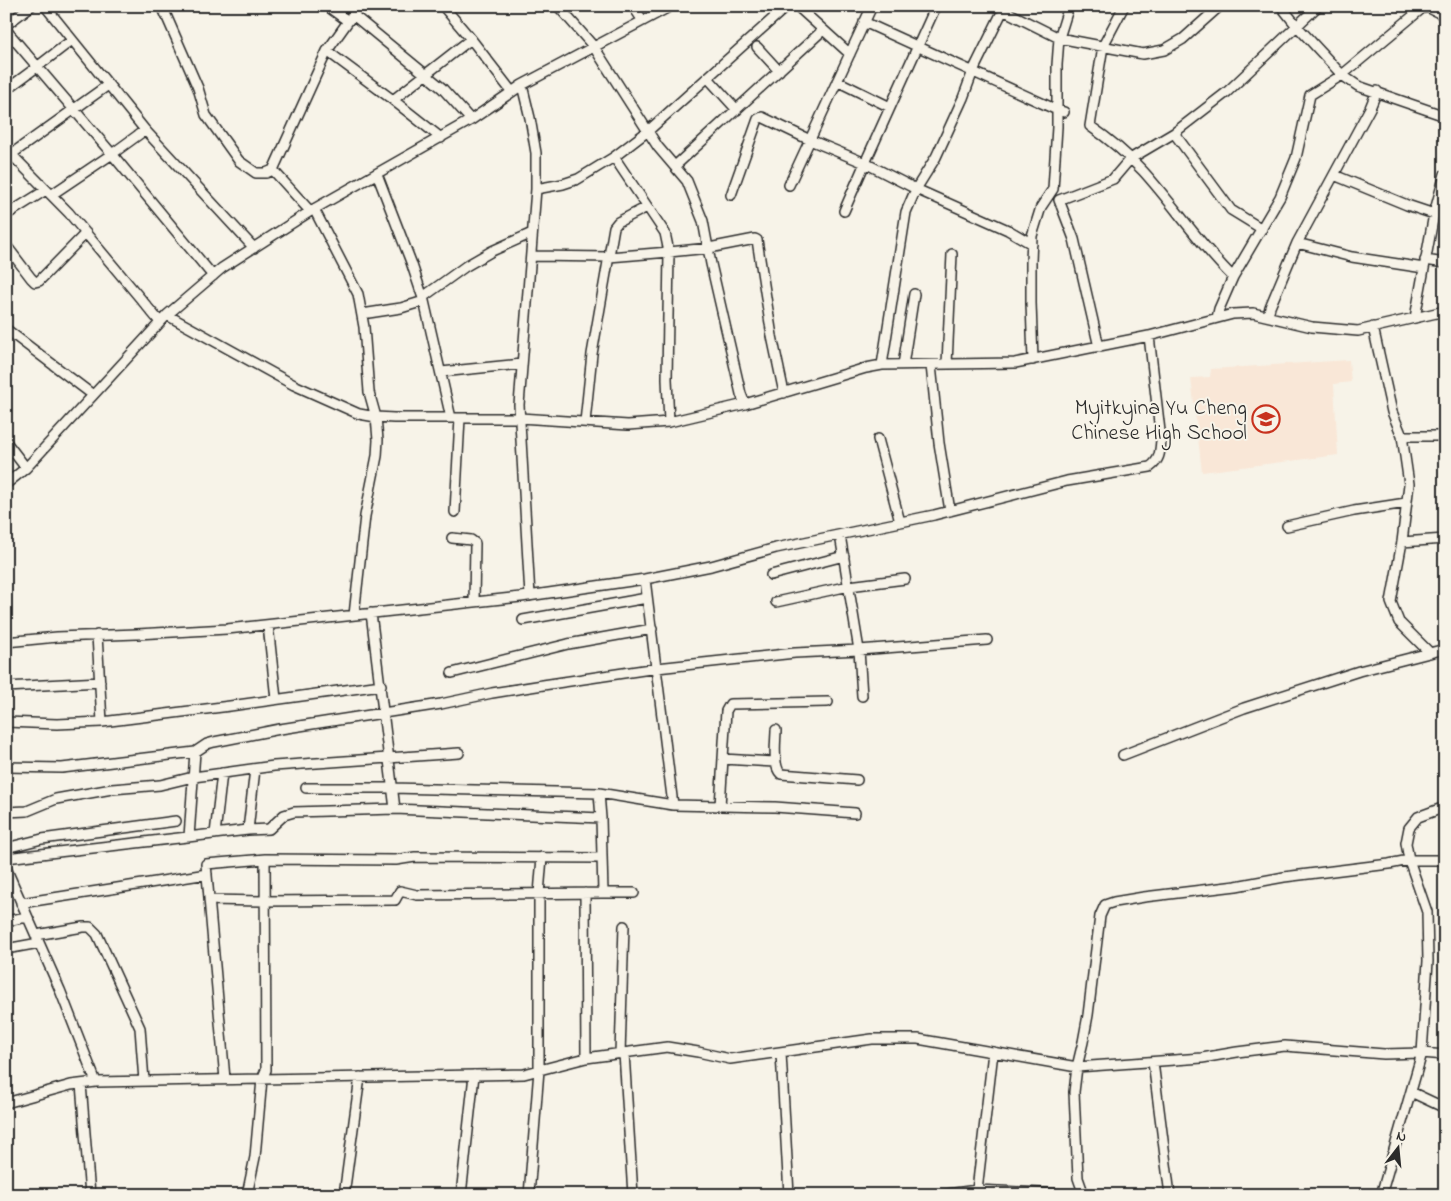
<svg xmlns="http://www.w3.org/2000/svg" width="1451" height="1201" viewBox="0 0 1451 1201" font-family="'Indie Flower',sans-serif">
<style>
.built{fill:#f9e7d7}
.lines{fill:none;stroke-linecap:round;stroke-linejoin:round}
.minor-casing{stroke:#2b2b2b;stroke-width:12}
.minor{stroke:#f7f3e8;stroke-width:9}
.labels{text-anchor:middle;stroke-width:4;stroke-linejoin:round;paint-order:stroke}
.poi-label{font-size:22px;fill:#2b2b2b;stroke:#f7f3e8;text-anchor:end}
</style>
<rect width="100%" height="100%" fill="#f7f3e8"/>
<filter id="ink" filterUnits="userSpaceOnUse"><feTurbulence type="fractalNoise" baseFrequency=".02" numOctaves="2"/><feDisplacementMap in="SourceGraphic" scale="10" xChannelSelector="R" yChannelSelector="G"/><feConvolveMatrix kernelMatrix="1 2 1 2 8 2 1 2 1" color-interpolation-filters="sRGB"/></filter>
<g filter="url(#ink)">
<!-- built -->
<path class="built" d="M1349,360L1351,382L1334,384L1338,455L1202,472L1191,378L1210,377L1211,369Z"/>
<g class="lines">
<!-- minor casing -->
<g class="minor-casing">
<path id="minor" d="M45,6L145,130L254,248
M162,6L198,88L206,115L239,161L256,173H266L273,170L327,51L359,6
M327,6L348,21
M443,6L471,39L512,92
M558,6L594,47L658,147L687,181L703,221L711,264L741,394L745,404
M633,6L643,21
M797,6L850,54
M936,6L865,163L916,189L1008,230L1032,244
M995,6L1059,38L1143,54L1164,50L1183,39L1220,6
M1124,6L1103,46L1090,126C1109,139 1127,154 1143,171C1174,205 1200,245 1233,277L1219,309L1217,318
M1281,6L1296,25L1342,75L1358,86L1445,116
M1425,6L1445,16
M352,14L442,88L471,120
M864,22L1057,110L1064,112
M6,25L31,6
M6,30L112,154L213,276
M757,47L779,71
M327,51L393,100
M708,78L737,110
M837,81L890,107
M522,85L530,118L536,153V189L519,405L530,596
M6,90L37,67L72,40
M1174,133L1231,210L1262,229
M441,138L393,100L471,39
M6,149L69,213L160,322
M614,157L665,233L669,252L667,379L669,422
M6,158L108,85
M675,166L823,30
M273,170L310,211
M377,174L411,262L424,301L451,418
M1334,175L1407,205L1434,214
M789,185L872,6
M536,189L563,184L578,179L614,157L648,131L787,6
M51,195L112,154L145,130
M731,195L758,119L762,117L810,140L865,163L844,211
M314,209L358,294L364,327L369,392L376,417L378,440L377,456L365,516L354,615
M6,215L46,190
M1297,243L1352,257L1424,268
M6,245L31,278L35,282L39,281L86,233
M531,256L609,257L669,252L709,248L755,239L757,240L772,336L784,393
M1425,260L1445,263
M1233,277L1280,197L1296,158L1310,95L1342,75L1425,6
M423,297L466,266L492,251L532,233
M362,314L401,308L424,301
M167,315L294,385L359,414L376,417L394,418H520L628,425L669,422L745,404L866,368L882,365L1015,363L1149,336L1233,314L1253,313L1312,327L1358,331L1445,311
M1268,316L1270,307L1297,243L1370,108L1377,91
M1415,318L1434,214L1445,174
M1373,327L1392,412L1402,436L1409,484L1402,542L1391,602L1399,622L1430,653
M6,329L93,395
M1099,347L1074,239L1059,200L1113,179L1130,159L1174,133L1227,92L1318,6
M1033,360L1031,303V262L1032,236L1041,207L1053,189L1057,127V65L1059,38L1069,6
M947,364L952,254
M882,365L906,212L916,189L936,157L963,98L973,71L1005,6
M903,365L914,294
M931,365L939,443L950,511
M441,372L522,364
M585,422L592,354L614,227L618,222L647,207
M1402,436H1445
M878,439L900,522
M6,442L26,468
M6,484L26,468L167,315L222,268L314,209L471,120L522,85L671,6
M455,512L460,418
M1287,526L1354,511L1406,503
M840,535L859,650L862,696
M452,538L471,540L475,543L474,602
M1402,542L1445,539
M771,575L844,556
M645,579L673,805
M776,602L849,586L905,579
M371,613L395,809
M523,620L647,598
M268,625L276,699
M97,635L102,722
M6,642L57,637L137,634L227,629L521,597L645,579L711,566L776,548L934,515L1067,481L1150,467C1160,460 1160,452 1161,440L1149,336
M452,673L568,644L652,629
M6,687L100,682
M6,722L57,724L102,722L230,706L381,685
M776,730C776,741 772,766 781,774L857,780
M1123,755L1244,708L1359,671L1445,649
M723,759L775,762
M6,767L62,768L195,752L207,744L214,742L280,729L441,704L492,693L543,685L657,668L795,653L859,650L987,640
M306,788H392L599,793L673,805L775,807L855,813
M599,793L601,818L603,893
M720,806L726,711L730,704L828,702
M6,812L27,811L56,799L112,789L160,785L193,777L209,775L274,766L459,753
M248,830L255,769
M215,834L222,773
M189,837L195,752
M6,848L42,839L176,821
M6,858L248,830L269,829L284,815L294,812L395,809L601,818
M6,868L60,990L96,1082
M585,893L586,1058
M209,900L264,901L395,900L400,891L417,895L603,893H634
M21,903L207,874
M6,921L27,917
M36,935L83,927H90L97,934L140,1028L144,1081
M6,949L39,943
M993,1052L977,1190L1080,1195
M624,1053L633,1195
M781,1053L789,1195
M620,1054L624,926
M1153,1062L1170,1195
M225,1079L206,864L265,859L396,860L415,857L602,858
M81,1084L90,1195
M1411,1092L1445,1108
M6,1103L71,1085L96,1082L524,1074L586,1058L667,1047L698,1052L730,1059L872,1039H918L1077,1067L1202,1058L1237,1052L1285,1046L1384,1054L1422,1053L1445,1055
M247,1195L255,1157L262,1079L266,1070L265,859
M344,1195L360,1077
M461,1195L474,1075
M529,1195L539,1070V894L542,857
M940,1195L977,1190
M1084,1195L1078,1178L1074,1092L1077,1067L1083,1042L1088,1015L1100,916L1105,905L1114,902L1144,897L1236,886L1284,877L1389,864L1409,860H1445
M1381,1195L1422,1053L1428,961L1427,912L1409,860L1406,843L1409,828L1418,817L1445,807"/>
</g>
<!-- minor -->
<use href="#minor" class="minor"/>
</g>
</g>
<!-- icons -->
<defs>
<g id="school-ring" transform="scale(1.4375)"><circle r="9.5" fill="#f7f3e8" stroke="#c8321e" stroke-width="1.5"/><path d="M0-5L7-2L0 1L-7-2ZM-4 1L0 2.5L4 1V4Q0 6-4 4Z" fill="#c8321e"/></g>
</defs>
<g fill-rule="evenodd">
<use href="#school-ring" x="1266" y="419"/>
</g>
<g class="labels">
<!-- poi labels -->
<g class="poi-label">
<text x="1247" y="414">Myitkyina Yu Cheng<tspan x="1247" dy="25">Chinese High School</tspan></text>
</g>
</g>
<!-- margin -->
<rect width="1451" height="1201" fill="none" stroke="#f7f3e8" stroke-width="25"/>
<rect x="12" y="12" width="1426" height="1176" fill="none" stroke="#2b2b2b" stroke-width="2" filter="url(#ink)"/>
<!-- north arrow -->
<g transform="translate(1398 1148) rotate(16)" stroke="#f7f3e8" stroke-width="4" paint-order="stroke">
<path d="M0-4L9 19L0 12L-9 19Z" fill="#2b2b2b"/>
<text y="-8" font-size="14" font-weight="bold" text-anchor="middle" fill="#2b2b2b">N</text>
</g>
</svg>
